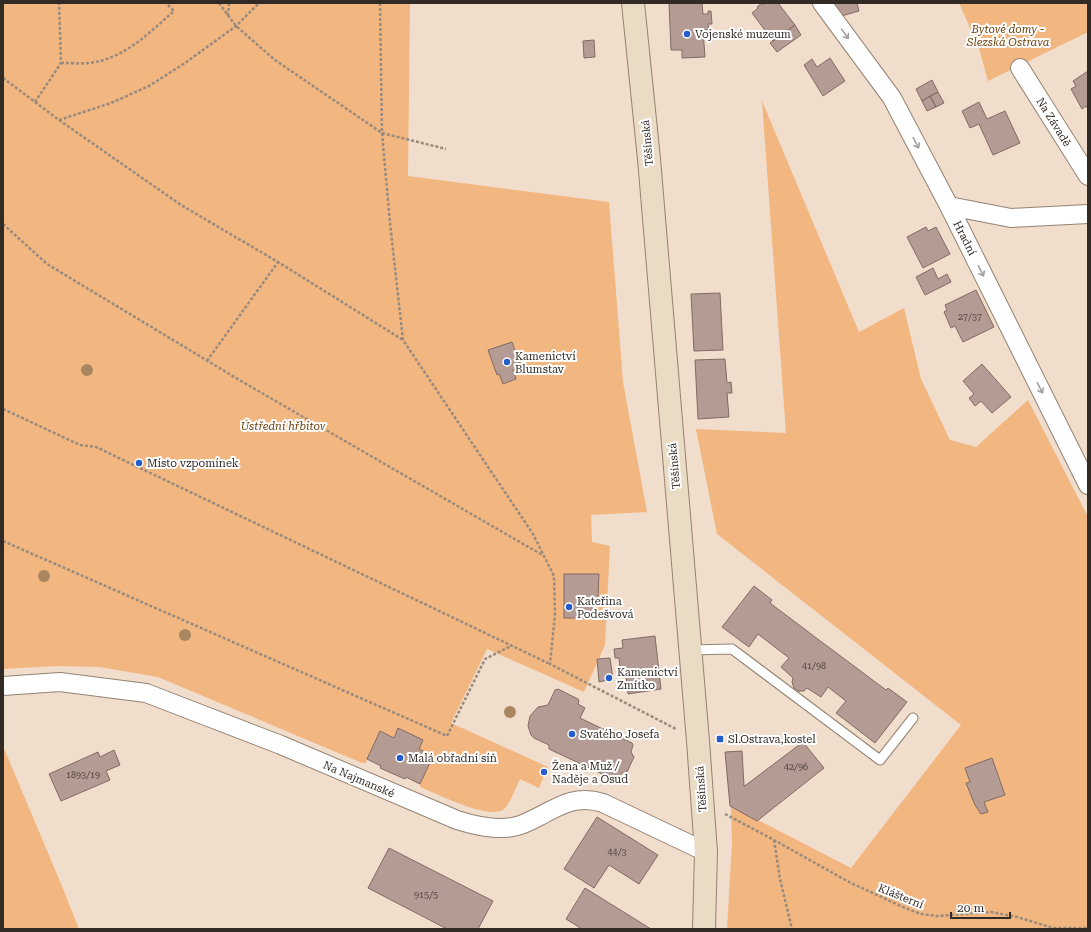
<svg xmlns="http://www.w3.org/2000/svg" width="1091" height="932" viewBox="0 0 1091 932" font-family="'Roboto Serif',serif">
<style>
.green{fill:#f2b680}
.building{fill:#b49b93;stroke:#826b63}
.lines{fill:none;stroke-linecap:round;stroke-linejoin:round}
.lane-casing{stroke:#948272;stroke-width:11}
.street-casing{stroke:#948272;stroke-width:20}
.secondary-casing{stroke:#948272;stroke-width:24}
.path{stroke:#988a7d;stroke-width:2.5;stroke-dasharray:3 2;stroke-linecap:butt}
.lane{stroke:#fff;stroke-width:9}
.street{stroke:#fff;stroke-width:18}
.secondary{stroke:#eadbc5;stroke-width:22}
.tree{fill:#a88660}
.oneway{stroke:#a39f9c}
.poi-dot{fill:#255cca;stroke:#fff;stroke-width:1.5}
.labels{text-anchor:middle;stroke-width:4;stroke-linejoin:round;paint-order:stroke}
.number-label{font-size:9px;fill:#524640}
.park-label{font-size:11px;font-style:italic;fill:#6c3f09;stroke:#fff}
.poi-label{font-size:11px;fill:#322a24;stroke:#fff;text-anchor:start}
.street-label{font-size:11px;fill:#322a24;stroke:#fff}
</style>
<rect width="100%" height="100%" fill="#f1ddcb"/>
<!-- green -->
<path class="green" d="M3,3H410L408,176L609,202L623,382L647,512L591,515L592,542L610,546L605,645L584,692L487,649L451,723L548,767L539,788L520,779C516,787 510,804 504,809C490,821 438,794 422,788L420,786V784L406,777L405,779L380,768L381,766L367,759L366,763H362L158,677L99,667L58,666L3,669Z
M959,3H1088V32L988,81L979,48Z
M762,101L859,332L904,308L921,379L950,440L976,447L1028,400L1088,517V929H727L732,843L731,806L851,868L961,725L717,534L696,429L786,433Z
M3,746L64,891L79,929H3Z"/>
<!-- building -->
<path class="building" d="M669,3H702L703,14H708V11H711L712,24H708L709,30H703L705,57L682,58V50H671Z
M762,3L763,5L765,3H778L795,25L773,41L752,13L758,8L757,7Z
M834,3H858H857L859,11L838,17Z
M795,25L801,35L777,52L770,43Z
M594,40L595,57L584,58L583,41Z
M830,58L845,81L823,96L804,65L812,59L817,67Z
M1088,71V109L1086,106L1082,109L1071,89L1076,86L1073,81Z
M932,80L938,92L922,101L916,89Z
M938,92L944,103L936,107L930,96Z
M930,96L936,107L927,111L922,101Z
M979,102L987,119L1005,111L1020,143L993,155L979,124L970,128L962,111Z
M926,227L928,231L936,227L950,254L923,268L907,237Z
M933,268L938,279L947,274L951,282L925,295L916,277Z
M976,290L994,327L963,342L955,326L951,328L944,312L947,310L945,305Z
M720,293L723,350L694,351L691,294Z
M512,342L521,366L513,370L516,379L503,384L499,374L497,375L488,350Z
M725,359L727,383L731,382L732,393H727L729,417L698,419L695,360Z
M982,364L1011,397L992,413L981,401L975,406L969,398L974,394L963,381Z
M564,574H599L597,618H564Z
M754,586L772,600L770,603L815,637L886,690L888,688L907,702L875,743L836,713L846,701L828,687L821,697L807,688L804,691H798L794,688L792,682L793,678L781,667L789,658L758,634L749,647L722,627Z
M655,636L661,689L628,694L626,676L621,677L619,658H615L614,649L623,648L622,640Z
M610,658L613,679L599,682L597,659Z
M558,689L578,699L579,701L578,704L585,708L580,718L632,743L633,745L631,752L634,757L627,772L622,773L618,779L615,780L549,749V745L534,738L531,735L528,726L530,716L538,707L548,705L555,690Z
M398,728L423,740L419,749L433,756L420,784L406,777L405,779L380,768L381,766L367,759L380,731L394,738Z
M803,742L824,768L757,821L730,806L725,752L742,751L744,786L746,785Z
M114,750L120,765L106,771L110,780L61,801L49,774L98,752L100,757Z
M992,758L1005,795L984,802L988,812L981,814L975,805L966,783L970,782L965,768Z
M597,817L658,855L639,884L609,865L594,888L564,869Z
M389,848L493,901L478,929H447L368,888Z
M585,888L651,929H582L566,919Z"/>
<g class="lines">
<!-- lane casing -->
<g class="lane-casing">
<path id="lane" d="M690,650L732,649L880,760L913,718"/>
</g>
<!-- street casing -->
<g class="street-casing">
<path id="street" d="M822,3L892,98L949,206L1088,485
M1020,68L1088,176
M949,206L1011,218L1088,214
M3,686L60,682L146,693L281,745L457,820C476,826 497,831 517,826C525,824 532,820 540,816C562,804 578,795 603,803L706,852"/>
</g>
<!-- secondary casing -->
<g class="secondary-casing">
<path id="secondary" d="M633,3L649,159L698,741L706,852L704,929"/>
</g>
<!-- path -->
<path class="path" d="M219,3L236,26L275,60L382,133L390,223L403,340L533,534L554,576L555,614L550,664L676,729
M380,3L382,133L446,149
M228,16L229,3
M61,63C70,63 80,64 89,63C124,59 149,33 174,11L166,3
M3,78L59,120L181,205L278,262L403,340
M35,102L61,63L59,3
M59,120L111,103L149,86L185,63L236,26L259,3
M3,224L47,264L241,381L544,556
M207,361L278,262
M3,409L80,445L96,447L550,664
M3,541L447,736L485,659L511,646
M725,814L774,840L849,882L905,908L921,914L937,916L991,912L1017,917L1053,928H1088
M774,840L780,879L792,929"/>
<!-- lane -->
<use href="#lane" class="lane"/>
<!-- street -->
<use href="#street" class="street"/>
<!-- secondary -->
<use href="#secondary" class="secondary"/>
</g>
<!-- trees -->
<g class="tree">
<circle cx="87" cy="370" r="6"/>
<circle cx="44" cy="576" r="6"/>
<circle cx="185" cy="635" r="6"/>
<circle cx="510" cy="712" r="6"/>
</g>
<!-- one-way arrows -->
<defs><path id="oneway-shaft" d="M-6 0H5M1.5-3L5.5 0L1.5 3" fill="none" stroke-width="1.6" stroke-linecap="round" stroke-linejoin="round"/></defs>
<g class="oneway">
<use href="#oneway-shaft" transform="translate(845 34) rotate(54)"/>
<use href="#oneway-shaft" transform="translate(916 143) rotate(62)"/>
<use href="#oneway-shaft" transform="translate(981 271) rotate(63)"/>
<use href="#oneway-shaft" transform="translate(1040 388) rotate(63)"/>
</g>
<!-- markers -->
<g class="poi-dot">
<circle cx="687" cy="34" r="4"/>
<circle cx="507" cy="362" r="4"/>
<circle cx="139" cy="463" r="4"/>
<circle cx="569" cy="607" r="4"/>
<circle cx="609" cy="678" r="4"/>
<circle cx="572" cy="734" r="4"/>
<rect x="716" y="735" width="8" height="8" rx="2"/>
<circle cx="400" cy="758" r="4"/>
<circle cx="544" cy="772" r="4"/>
</g>
<g class="labels">
<!-- number labels -->
<g class="number-label">
<text x="970" y="320">27/37</text>
<text x="814" y="669">41/98</text>
<text x="796" y="770">42/96</text>
<text x="83" y="778">1893/19</text>
<text x="617" y="855">44/3</text>
<text x="426" y="898">915/5</text>
</g>
<!-- park labels -->
<g class="park-label">
<text x="1008" y="33">Bytové domy -<tspan x="1008" dy="13">Slezská Ostrava</tspan></text>
<text x="283" y="430">Ústřední hřbitov</text>
</g>
<!-- poi labels -->
<g class="poi-label">
<text x="695" y="38">Vojenské muzeum</text>
<text x="515" y="360">Kamenictví<tspan x="515" dy="13">Blumstav</tspan></text>
<text x="147" y="467">Místo vzpomínek</text>
<text x="577" y="605">Kateřina<tspan x="577" dy="13">Podešvová</tspan></text>
<text x="617" y="676">Kamenictví<tspan x="617" dy="13">Zmítko</tspan></text>
<text x="580" y="738">Svatého Josefa</text>
<text x="728" y="743">Sl.Ostrava,kostel</text>
<text x="408" y="762">Malá obřadní síň</text>
<text x="552" y="770">Žena a Muž /<tspan x="552" dy="13">Naděje a Osud</tspan></text>
</g>
<!-- street labels -->
<g class="street-label">
<text transform="translate(1054 122) rotate(58)" y="4">Na Závadě</text>
<text transform="translate(647 143) rotate(-95)" y="4">Těšínská</text>
<text transform="translate(965 238) rotate(63)" y="4">Hradní</text>
<text transform="translate(674 466) rotate(-95)" y="4">Těšínská</text>
<text transform="translate(359 779) rotate(23)" y="4">Na Najmanské</text>
<text transform="translate(701 789) rotate(-94)" y="4">Těšínská</text>
<text transform="translate(901 896) rotate(22)" y="4">Klášterní</text>
</g>
</g>
<!-- border -->
<rect width="1091" height="932" fill="none" stroke="#322a24" stroke-width="8"/>
<!-- scale -->
<path d="M951 912v6h59v-6" fill="none" stroke="#322a24" stroke-width="2"/>
<text x="957" y="912" font-size="12" fill="#322a24" stroke="#ffffff" stroke-width="3" paint-order="stroke">20 m</text>
</svg>
